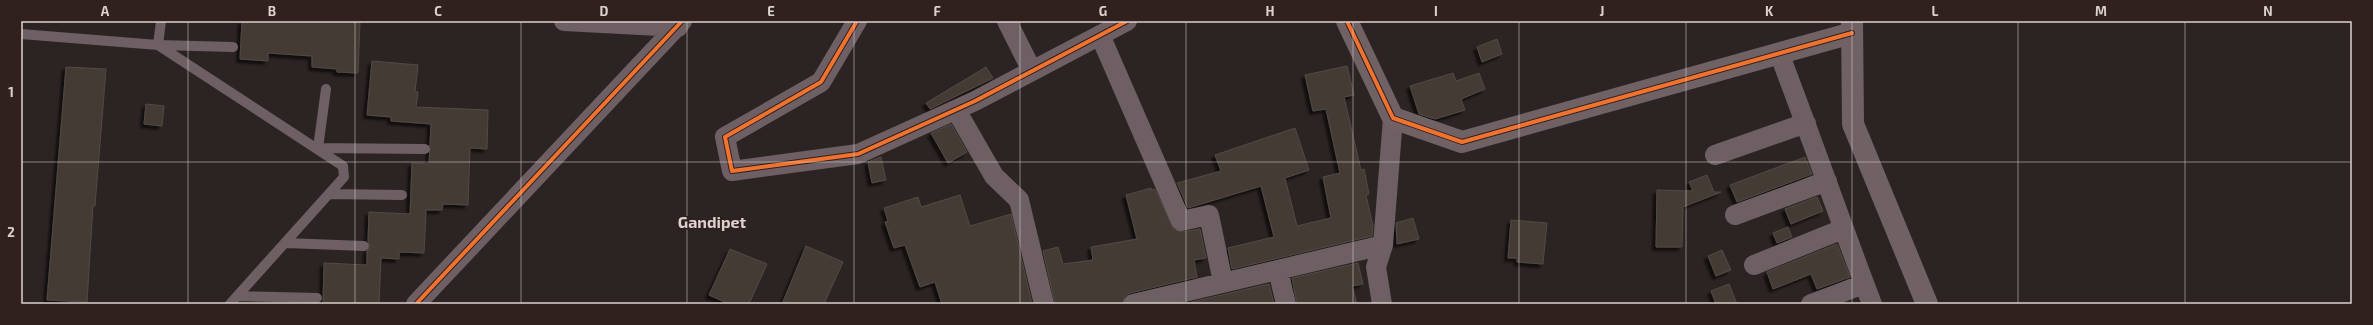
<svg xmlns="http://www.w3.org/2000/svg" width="2373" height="325" viewBox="0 0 2373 325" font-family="'Exo 2',sans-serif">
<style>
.building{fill:#453b34;stroke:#504a47;filter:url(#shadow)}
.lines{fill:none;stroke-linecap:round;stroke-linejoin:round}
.lane{stroke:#6d5f63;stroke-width:10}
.street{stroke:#6d5f63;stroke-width:20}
.secondary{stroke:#706165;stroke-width:22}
.cycleway-casing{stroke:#30201e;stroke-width:6}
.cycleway{stroke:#ef722f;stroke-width:4}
.grid{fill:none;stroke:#dbd1cf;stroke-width:1;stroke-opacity:0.55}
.labels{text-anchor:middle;stroke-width:3;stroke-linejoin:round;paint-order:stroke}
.district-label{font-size:16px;font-weight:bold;fill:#dbd1cf;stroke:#30201e}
.neatline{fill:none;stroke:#dbd1cf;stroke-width:1.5}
.grid-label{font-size:13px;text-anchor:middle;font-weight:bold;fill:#dbd1cf}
</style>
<defs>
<filter id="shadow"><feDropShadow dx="-3.5" dy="3.5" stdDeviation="1" flood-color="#0009"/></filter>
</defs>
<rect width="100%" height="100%" fill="#2c2422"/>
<!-- building -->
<path class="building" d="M242,21H360L358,73L337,72V69L312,67V56L268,53V61L240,59Z
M1497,39L1502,54L1482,62L1477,47Z
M372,61L418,65L415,92H418L416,107L488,110L487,149L470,148L468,205L443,204L442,210H426L424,253L399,252V259L381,258L379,304H323L324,263L367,265V251L370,247L368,241L369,212L410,214L412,163L429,164L431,124L391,121V117L367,115Z
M1347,66L1354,95L1344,97L1361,170L1364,169L1369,194L1366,195L1373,226L1372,236L1232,269L1228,248L1274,237L1261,186L1188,208L1177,183L1221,171L1215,155L1295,128L1309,170L1285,178L1297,226L1331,218L1323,177L1340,173L1326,109L1313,111L1305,75Z
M66,67L106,69L95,206H93L87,302L47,300Z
M986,67L993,78L930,109L926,103Z
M1453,73L1456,81L1479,73L1485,89L1461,99L1465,110L1435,119L1419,114L1410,86Z
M146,104L164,106L162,126L144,124Z
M951,124L967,152L948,163L931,133Z
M881,157L886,180L872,183L868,162Z
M1805,157L1812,174L1737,202L1730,185Z
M1707,175L1714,192H1721L1683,207L1682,247H1656L1657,190L1693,191L1689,182Z
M1151,188V190L1155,189L1174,230L1183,232L1200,229L1206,258L1194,260L1197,277L1130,293L1125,296L1122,304H1055L1043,251L1058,247L1063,264L1093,260L1091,247L1137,239L1126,195Z
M960,195L970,226L1011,214L1032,304H942L935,282L920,287L905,245L894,248L885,222L888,221L884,208L918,197L921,207Z
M1817,197L1823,211L1791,224L1785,209Z
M1413,218L1419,239L1397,244L1396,223Z
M1511,220L1547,223L1543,264L1517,262V258H1508Z
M1788,227L1792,237L1777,243L1773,233Z
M1837,244L1850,277L1817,289L1811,274L1773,289L1767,272Z
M806,246L843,262L824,304H782Z
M730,249L767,264L749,304H729L709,295Z
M1722,250L1731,270L1716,276L1708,256Z
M1358,263L1363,284L1352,286L1357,304H1297L1292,278Z
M1269,284L1274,304H1183Z
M1729,284L1737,304H1716L1711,291Z"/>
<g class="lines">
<!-- lane -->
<path class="lane" d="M161,21L158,45L233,47
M21,34L158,45L343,166L344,177L230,304
M326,89L318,148L425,149
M330,194L402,195
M286,243L364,246
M237,296L317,298"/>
<!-- street -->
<path class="street" d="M564,21L678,27
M857,21L821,82L725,137L732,171L858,154L975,101L1127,21
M1007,21L1032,71
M1100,35L1181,221L1209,215L1223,282
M1779,53C1811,136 1840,221 1872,304
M956,110L994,176L1019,200L1044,304
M1715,155L1806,123
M1735,215L1827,181
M1754,265L1843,229
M1278,270L1286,304
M416,304L682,21
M1133,304L1383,245
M1382,304L1376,267L1383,245L1393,118
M1811,304L1864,284"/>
<!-- secondary -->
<path class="secondary" d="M1347,21L1393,118L1462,142L1852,33
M1852,21L1853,124L1927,304"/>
<!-- cycleway casing -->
<g class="cycleway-casing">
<path id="cycleway" d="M857,21L821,82L725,137L732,171L858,154L975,101L1127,21
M1347,21L1393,118L1462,142L1852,33
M416,304L682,21"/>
</g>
<!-- cycleway -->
<use href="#cycleway" class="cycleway"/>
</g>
<!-- grid -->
<path class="grid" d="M188,21V304M355,21V304M521,21V304M687,21V304M854,21V304M1020,21V304M1186,21V304M1353,21V304M1519,21V304M1686,21V304M1852,21V304M2018,21V304M2185,21V304M21,162H2352"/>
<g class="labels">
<!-- district labels -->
<g class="district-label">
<text x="712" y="228">Gandipet</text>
</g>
</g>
<!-- border -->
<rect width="2373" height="325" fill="none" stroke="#30201e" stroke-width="44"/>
<rect x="22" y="22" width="2329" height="281" class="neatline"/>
<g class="grid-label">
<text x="105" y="16">A</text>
<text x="272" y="16">B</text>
<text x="438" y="16">C</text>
<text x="604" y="16">D</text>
<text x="771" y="16">E</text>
<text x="937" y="16">F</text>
<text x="1103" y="16">G</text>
<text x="1270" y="16">H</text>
<text x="1436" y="16">I</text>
<text x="1602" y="16">J</text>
<text x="1769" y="16">K</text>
<text x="1935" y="16">L</text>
<text x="2101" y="16">M</text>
<text x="2268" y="16">N</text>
<text x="11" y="97">1</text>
<text x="11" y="237">2</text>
</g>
</svg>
